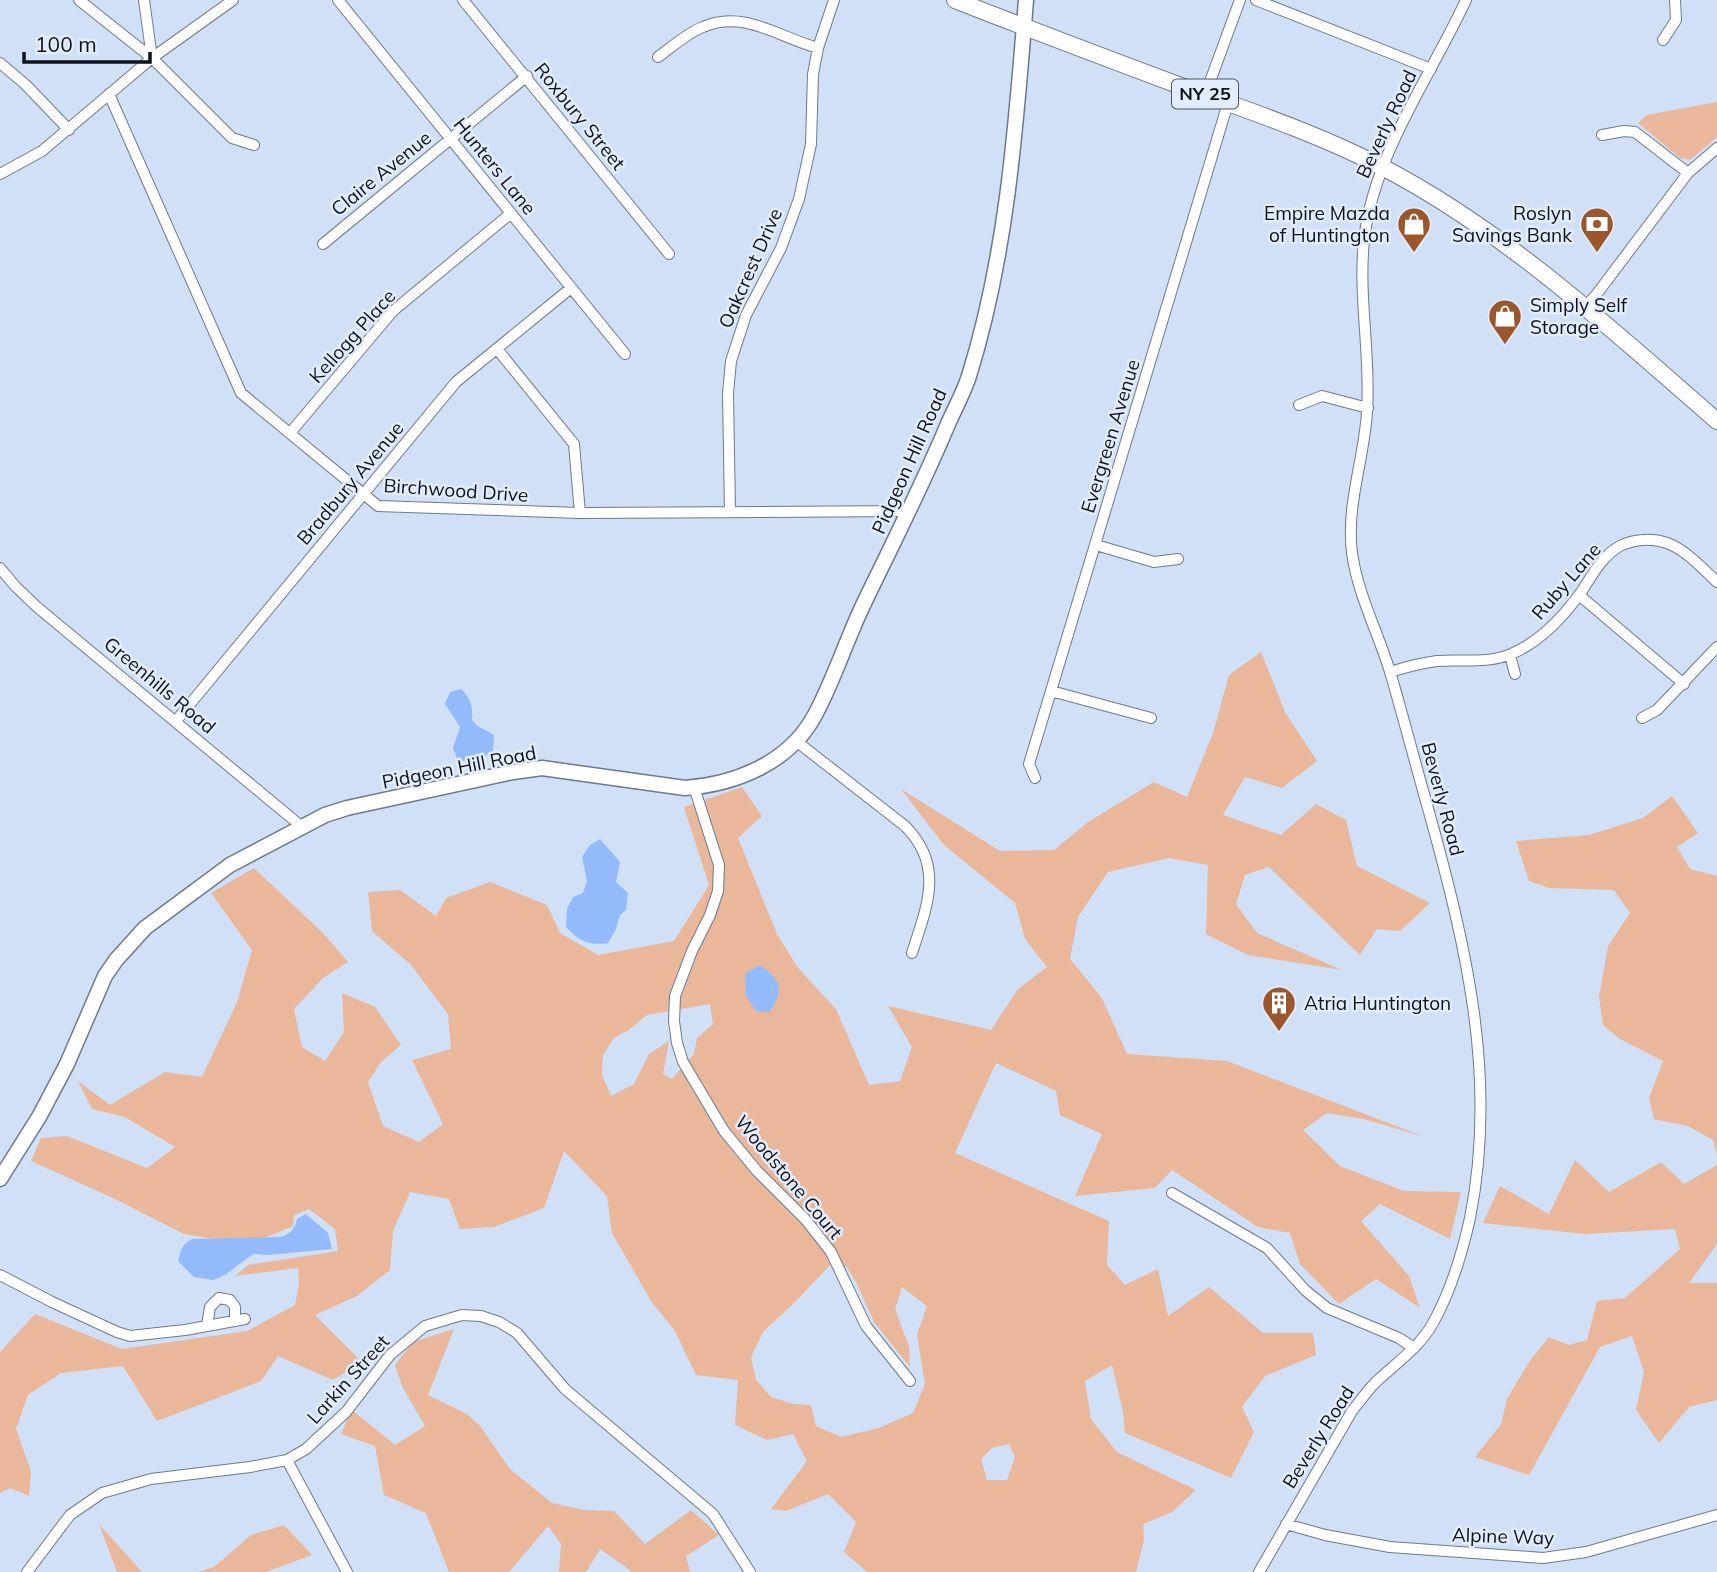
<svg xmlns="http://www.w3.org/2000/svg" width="1717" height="1572" viewBox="0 0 1717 1572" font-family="Mulish,sans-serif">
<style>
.green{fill:#eab79b;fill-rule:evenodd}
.water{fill:#93bbfb}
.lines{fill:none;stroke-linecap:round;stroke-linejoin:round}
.street-casing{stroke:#6c7a8f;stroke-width:12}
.secondary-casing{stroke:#6c7a8f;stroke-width:17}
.primary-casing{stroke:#6c7a8f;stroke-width:18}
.street{stroke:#fff;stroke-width:10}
.secondary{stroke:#fff;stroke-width:14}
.primary{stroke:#fff;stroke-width:16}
.labels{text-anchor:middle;stroke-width:5;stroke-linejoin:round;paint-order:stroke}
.shield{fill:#e3ecfb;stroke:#4e545e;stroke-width:2}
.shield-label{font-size:18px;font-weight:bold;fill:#0e131b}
.street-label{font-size:19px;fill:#0e131b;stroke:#e3ecfb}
.poi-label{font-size:19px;fill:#0e131b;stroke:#e3ecfb;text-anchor:end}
</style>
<rect width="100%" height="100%" fill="#d0e0f7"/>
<!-- green -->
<path class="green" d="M1717,102V137L1690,160L1680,158L1638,123L1647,115Z
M1261,652L1285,712L1317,761L1282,788L1245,777L1223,815L1281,835L1316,804L1346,820L1357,866L1430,903L1400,931L1377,929L1360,955L1269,867L1245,875L1236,904L1257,933L1342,970L1248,955L1206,934L1208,865L1169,858L1108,872L1078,917L1070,959L1102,998L1127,1054L1227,1061L1425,1137L1363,1119L1327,1113L1303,1130L1340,1166L1373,1179L1404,1191L1461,1192L1450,1239L1380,1204L1361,1221L1409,1276L1420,1308L1376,1279L1339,1304L1300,1264L1290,1233L1258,1227L1172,1170L1155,1188L1075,1196L1102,1134L1060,1115L1056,1091L996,1063L955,1153L1109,1221L1107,1265L1125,1285L1158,1269L1168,1316L1209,1287L1263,1333H1313L1316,1355L1265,1376L1242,1407L1254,1432L1231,1478L1125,1433L1123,1412L1112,1365L1085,1381L1091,1419L1117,1452L1196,1490L1172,1512L1143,1524L1144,1540L1136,1572H867L844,1552L856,1522L828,1494L786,1511L771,1509L807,1461L793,1434L767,1440L735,1425L738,1380L696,1375L675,1331L651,1301L612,1233L607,1196L564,1151L544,1208L494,1227L460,1229L449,1199L410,1192L393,1231L390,1270L357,1296L315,1315L362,1362L333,1380L278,1356L261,1381L157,1421L123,1366L61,1373L28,1395L16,1429L31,1471L29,1496L10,1488L0,1493V1352L35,1314L122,1349L247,1331L295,1305L299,1284L298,1268L235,1276L248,1265L338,1251L335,1229L309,1209L294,1215L293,1226L260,1240L214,1239L184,1234L113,1198L31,1161L41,1138L67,1136L147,1168L175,1147L125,1117L92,1109L78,1081L110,1105L165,1072L202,1077L237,1002L252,950L211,893L254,868L324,934L348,962L323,978L294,1009L302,1047L325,1061L344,1032L342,993L375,1007L401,1045L381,1062L368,1082L383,1126L419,1142L443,1124L412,1060L451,1049L448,1014L411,965L372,931L368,892L400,890L436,916L446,898L490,882L547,905L560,933L598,955L674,941L709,885L684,807L742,787L762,816L738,838L777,934L798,968L836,1009L869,1085L900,1081L912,1047L888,1006L991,1030L1018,989L1047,967L1025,939L1015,903L944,845L901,789L1000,851L1054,850L1088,822L1154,782L1187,797L1213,733L1229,675ZM710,1004L713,1024L697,1038L694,1054L672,1079L663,1074L669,1041L649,1054L634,1084L611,1096L602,1075L603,1055L614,1038L630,1029L647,1015ZM830,1265L847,1267L857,1284L874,1322L910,1367L909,1347L895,1309L902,1287L927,1306L917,1335L925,1384L913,1413L879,1428L841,1437L816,1426L811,1405L793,1404L771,1397L756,1380L751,1357L763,1332L795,1302ZM1009,1444L1015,1457L1007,1480H987L981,1459L992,1448Z
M1672,796L1698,833L1677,847L1690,869L1717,876V1155L1713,1140L1688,1126L1654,1119L1649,1098L1663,1061L1620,1039L1603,1025L1599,997L1608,946L1630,913L1614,890L1549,888L1529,881L1516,841L1589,835L1643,818Z
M1575,1160L1609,1192L1661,1162L1684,1184L1717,1165V1244L1689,1283H1717V1400L1689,1407L1659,1443L1636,1410L1644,1372L1632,1336L1600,1347L1529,1475L1475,1457L1501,1424L1507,1399L1529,1362L1549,1337L1569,1345L1587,1340L1597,1301L1625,1298L1680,1249L1675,1229L1585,1234L1483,1223L1500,1186L1549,1214Z
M454,1329L428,1395L467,1414L480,1426L510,1469L552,1503L584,1510L614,1511L645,1544L691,1510L719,1535L686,1556L690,1572H630V1570L600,1549L586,1572H559L561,1544L548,1526L509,1572H449L426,1513L384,1495L375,1446L341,1434L352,1410L395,1445L425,1426L403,1388L395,1365L413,1342Z
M99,1524L142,1572H117Z
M284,1525L312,1555L266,1572H198L214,1567L251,1535Z"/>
<!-- water -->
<path class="water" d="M461,689C471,699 473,706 472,720L476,725L494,735L493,751L478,760L458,761L453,748L460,727L445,704L450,692Z
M600,839L620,862L616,882L628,893L626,910L620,915L616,929L608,943C589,946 579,941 566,927L567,909L573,897L583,893L587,881L582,857L590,845Z
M760,965C782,981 784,988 770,1012L756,1011L746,996L745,973Z
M306,1214L328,1233L332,1249L268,1255L253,1254L225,1275L213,1280L194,1277L178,1261C181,1251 182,1243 192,1239L282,1237C291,1233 295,1228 297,1219Z"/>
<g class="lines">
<!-- street casing -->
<g class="street-casing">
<path id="street" d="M79,0L152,58L232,138L254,145
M144,0L152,58
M338,0L625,354
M463,0L669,254
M1256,0L1431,69
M1663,40L1676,20L1675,0
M658,57C672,47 687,33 703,27C744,9 780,38 818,48
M0,63L26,85L69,130
M109,94L241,393L378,506L580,513L909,511
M1205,95L1240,0
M1602,135L1624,131L1635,132L1688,173
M0,174L42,151L152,58L233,0
M323,244L527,76
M1585,307L1596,295L1688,173L1717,148
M497,349L574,444L580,513
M1299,405L1322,396L1368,408
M290,433L393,311L510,214
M730,512L728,393L731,361L746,315L781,248L799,199L811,144L813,74L818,48L834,0
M1096,545L1154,562L1178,559
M0,568L15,586L37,607L301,826
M1579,595L1684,684
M1510,655L1515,674
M1390,672C1406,667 1421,663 1437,661C1462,659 1487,664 1511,654C1540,642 1564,616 1582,591C1592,575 1603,555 1620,546C1634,539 1652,538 1667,543C1686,550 1702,568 1717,582
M1051,691L1151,718
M1642,718L1657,710L1717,647
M176,721L456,382L571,288
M796,741L905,826C945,866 927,906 912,953
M1035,778L1029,764L1228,103
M694,787L719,865L718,891L710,915L692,951L675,996L674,1021L677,1043L683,1062L724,1131L757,1171L806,1220L831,1252L866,1326L910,1381
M1172,1193L1267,1248L1305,1290L1327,1308L1399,1338L1414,1348
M0,1275L52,1302L117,1332L130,1336L185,1330L245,1319
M207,1326L210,1307L219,1298L230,1300L235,1307V1321
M287,1460L347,1572
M1286,1524L1325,1535L1390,1547L1543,1558L1586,1552L1717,1515
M27,1572L70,1515L102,1493L151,1479L250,1467L287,1460L306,1449L346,1412L390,1355L425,1326L462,1315L481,1316L499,1322L517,1333L565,1389L713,1514L750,1572
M1259,1572L1352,1411C1360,1401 1367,1391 1376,1382C1395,1364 1420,1347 1433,1323C1451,1291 1462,1254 1470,1218C1498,1078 1466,946 1429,812C1416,766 1404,720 1391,675C1379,634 1358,596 1352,553C1346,505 1364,460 1367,412C1371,355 1358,298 1364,240C1374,153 1430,78 1466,0"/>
</g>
<!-- secondary casing -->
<g class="secondary-casing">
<path id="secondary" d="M0,1179L39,1117L67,1064L105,976L116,960L145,928L230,865L325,815L347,808L513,772L542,768L685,788C737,784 791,762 816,713C835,677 847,638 865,601C893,543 923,484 948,424C955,408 964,392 969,376C1007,254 1016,126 1026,0"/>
</g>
<!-- primary casing -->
<g class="primary-casing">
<path id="primary" d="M955,0C1029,29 1103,57 1178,85C1247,110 1319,134 1384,168C1508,233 1612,330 1717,421"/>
</g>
<!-- street -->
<use href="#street" class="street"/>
<!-- secondary -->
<use href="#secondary" class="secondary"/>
<!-- primary -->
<use href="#primary" class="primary"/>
</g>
<!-- icons -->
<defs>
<g id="shop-pin" transform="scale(1.75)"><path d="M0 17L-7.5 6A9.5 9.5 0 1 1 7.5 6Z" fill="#9c562b" stroke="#e3ecfb"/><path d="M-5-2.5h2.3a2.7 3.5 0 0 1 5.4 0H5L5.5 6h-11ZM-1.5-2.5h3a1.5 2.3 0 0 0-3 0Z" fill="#fff"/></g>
<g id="bank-pin" transform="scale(1.75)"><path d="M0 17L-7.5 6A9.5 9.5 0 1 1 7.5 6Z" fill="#9c562b" stroke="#e3ecfb"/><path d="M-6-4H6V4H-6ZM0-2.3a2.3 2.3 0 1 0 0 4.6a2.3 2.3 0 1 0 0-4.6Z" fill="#fff"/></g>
<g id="building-pin" transform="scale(1.75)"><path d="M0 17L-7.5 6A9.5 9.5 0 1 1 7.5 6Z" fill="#9c562b" stroke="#e3ecfb"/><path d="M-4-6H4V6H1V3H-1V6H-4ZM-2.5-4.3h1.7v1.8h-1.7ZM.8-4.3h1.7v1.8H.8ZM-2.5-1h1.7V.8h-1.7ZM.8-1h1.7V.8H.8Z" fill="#fff"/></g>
</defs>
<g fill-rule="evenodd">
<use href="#shop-pin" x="1414" y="224"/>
<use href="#bank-pin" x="1597" y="224"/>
<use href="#shop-pin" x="1505" y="316"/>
<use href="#building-pin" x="1279" y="1003"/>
</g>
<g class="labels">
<!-- shield labels -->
<rect class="shield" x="1172" y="79.5" width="66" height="29" rx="5"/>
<g class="shield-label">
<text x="1205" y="100">NY 25</text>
</g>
<!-- street labels -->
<g class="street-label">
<text transform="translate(580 116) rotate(51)" y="7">Roxbury Street</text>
<text transform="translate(1386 124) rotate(-65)" y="7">Beverly Road</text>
<text transform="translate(495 166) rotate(51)" y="7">Hunters Lane</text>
<text transform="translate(381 173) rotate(-39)" y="7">Claire Avenue</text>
<text transform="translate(750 268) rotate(-66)" y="7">Oakcrest Drive</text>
<text transform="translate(352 336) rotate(-48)" y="7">Kellogg Place</text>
<text transform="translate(1110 436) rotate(-73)" y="7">Evergreen Avenue</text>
<text transform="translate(909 461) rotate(-66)" y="7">Pidgeon Hill Road</text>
<text transform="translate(350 483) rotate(-50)" y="7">Bradbury Avenue</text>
<text transform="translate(456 490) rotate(4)" y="7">Birchwood Drive</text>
<text transform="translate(1566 581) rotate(-49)" y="7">Ruby Lane</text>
<text transform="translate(160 685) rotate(40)" y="7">Greenhills Road</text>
<text transform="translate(459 767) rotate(-11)" y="7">Pidgeon Hill Road</text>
<text transform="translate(1443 799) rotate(75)" y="7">Beverly Road</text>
<text transform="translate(789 1177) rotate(50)" y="7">Woodstone Court</text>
<text transform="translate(348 1379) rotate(-48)" y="7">Larkin Street</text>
<text transform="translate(1318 1437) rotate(-58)" y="7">Beverly Road</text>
<text transform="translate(1503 1536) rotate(2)" y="7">Alpine Way</text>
</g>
<!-- poi labels -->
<g class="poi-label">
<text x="1390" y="220">Empire Mazda<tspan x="1390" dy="22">of Huntington</tspan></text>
<text x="1572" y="220">Roslyn<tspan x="1572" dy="22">Savings Bank</tspan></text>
<text x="1530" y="312" text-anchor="start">Simply Self<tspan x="1530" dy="22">Storage</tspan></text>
<text x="1304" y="1010" text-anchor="start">Atria Huntington</text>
</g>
</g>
<!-- scale -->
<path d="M24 52v10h126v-10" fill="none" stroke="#0e131b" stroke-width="3.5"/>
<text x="35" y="52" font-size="21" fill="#0e131b" stroke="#e3ecfb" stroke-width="5" paint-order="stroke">100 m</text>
</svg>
